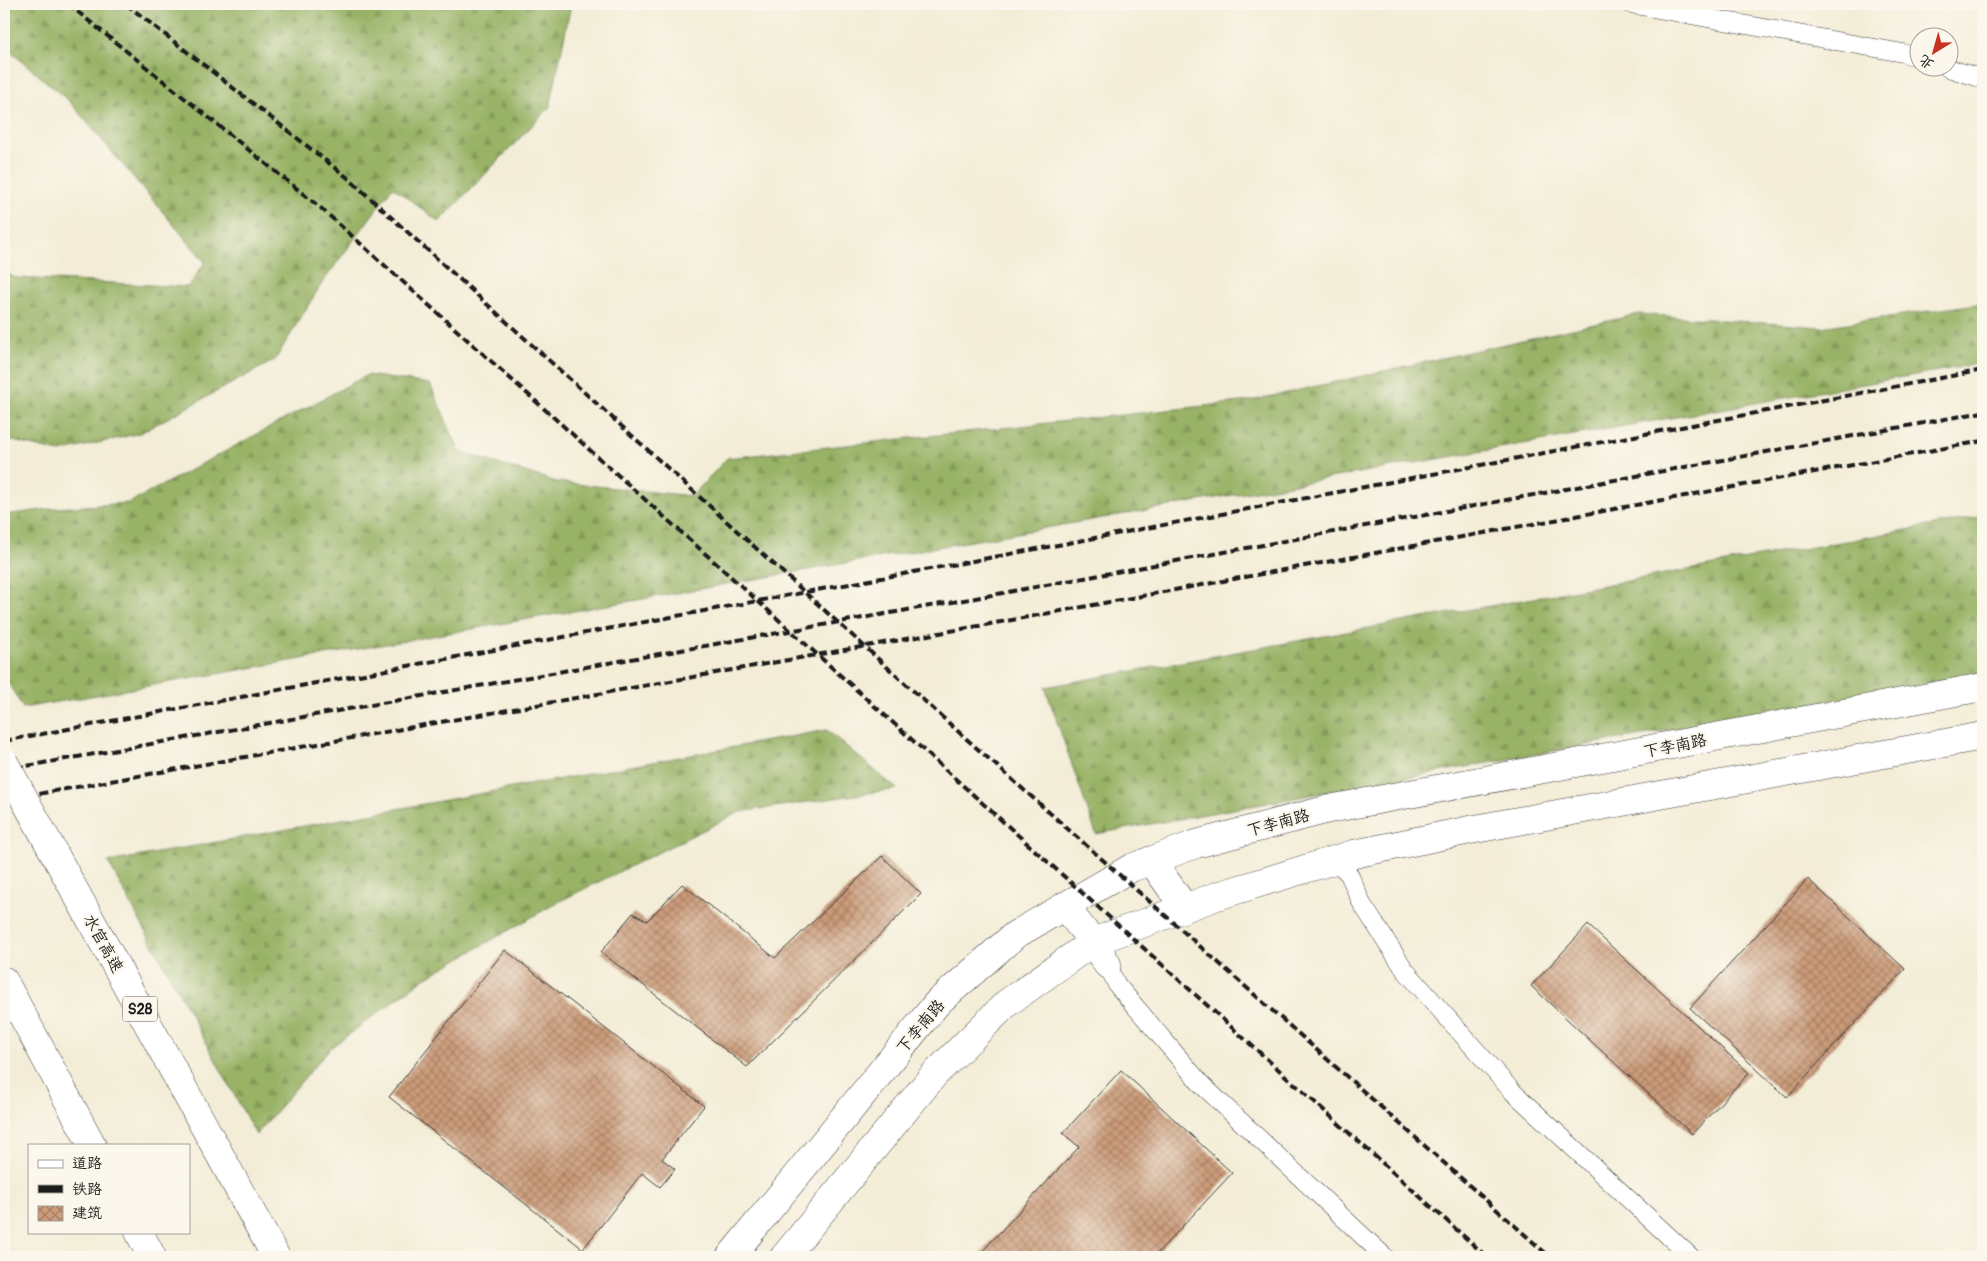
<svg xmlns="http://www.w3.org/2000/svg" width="1987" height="1261" viewBox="0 0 1987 1261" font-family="Pangolin,'LXGW WenKai TC',sans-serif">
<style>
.forest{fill:url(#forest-firs);stroke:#5a6841}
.building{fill:url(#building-cross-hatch)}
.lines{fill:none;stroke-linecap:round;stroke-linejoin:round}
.lane-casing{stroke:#3c3b38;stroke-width:19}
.secondary-casing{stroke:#3c3b38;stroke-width:29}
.highway-casing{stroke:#3c3b38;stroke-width:29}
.lane{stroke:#fff;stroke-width:18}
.secondary{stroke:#fff;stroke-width:28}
.highway{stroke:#fff;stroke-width:28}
.rail{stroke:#1c1c1c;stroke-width:4;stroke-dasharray:8 4;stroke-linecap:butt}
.highway-bridge-casing{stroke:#3c3b38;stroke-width:29;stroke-linecap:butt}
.highway-bridge{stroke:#fff;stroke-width:28}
.labels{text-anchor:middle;stroke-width:4.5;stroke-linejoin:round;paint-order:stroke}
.shield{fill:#fbf7ec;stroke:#5f5e5a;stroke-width:1}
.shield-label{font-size:15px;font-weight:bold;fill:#1c1c1c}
.street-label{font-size:16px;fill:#1c1c1c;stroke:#fbf7ec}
</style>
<defs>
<pattern id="forest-firs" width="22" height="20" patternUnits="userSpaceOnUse" patternTransform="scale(1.25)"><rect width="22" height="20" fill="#98b366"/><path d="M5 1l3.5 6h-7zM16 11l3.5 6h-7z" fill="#829958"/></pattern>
<pattern id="building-cross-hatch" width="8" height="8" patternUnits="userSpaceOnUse" patternTransform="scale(1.25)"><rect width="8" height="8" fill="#cc9c7a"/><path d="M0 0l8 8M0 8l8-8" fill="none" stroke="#a57e63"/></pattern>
</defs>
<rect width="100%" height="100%" fill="#fbf7ec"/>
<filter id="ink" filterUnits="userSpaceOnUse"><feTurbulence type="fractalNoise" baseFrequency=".02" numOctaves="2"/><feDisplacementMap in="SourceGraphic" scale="10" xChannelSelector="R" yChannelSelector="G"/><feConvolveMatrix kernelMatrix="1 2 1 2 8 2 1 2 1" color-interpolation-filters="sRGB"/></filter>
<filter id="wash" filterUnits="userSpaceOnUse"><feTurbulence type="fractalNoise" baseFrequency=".0096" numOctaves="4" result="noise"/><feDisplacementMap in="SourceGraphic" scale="20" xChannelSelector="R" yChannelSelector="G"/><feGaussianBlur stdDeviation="1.12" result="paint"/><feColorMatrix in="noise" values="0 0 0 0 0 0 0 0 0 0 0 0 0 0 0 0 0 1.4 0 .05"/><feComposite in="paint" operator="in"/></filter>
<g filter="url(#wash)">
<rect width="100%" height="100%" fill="#f3edd7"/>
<!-- forest -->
<path class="forest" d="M4,4H571L550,107L439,222L393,187L322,283L275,360L140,433L60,452L4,439V272L16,278L188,287L205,262L69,101L4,46Z
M1983,303V363L23,708L4,676V515L57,508L129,503L367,375L430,384L460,452L557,482L692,496L727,458L1250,401L1639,314L1821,327Z
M1983,516V673L1096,834L1045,687Z
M827,730L897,789L740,812L560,901L425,978L329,1049L256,1135L108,862Z"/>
<g id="blocks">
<!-- building -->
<path class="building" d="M882,856L921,894L747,1067L601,952L633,913L647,921L682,884L775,958Z
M1808,879L1905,969L1787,1097L1690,1008Z
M1588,925L1749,1073L1692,1134L1531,986Z
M505,950L704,1106L662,1159L675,1169L660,1187L642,1173L583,1249L389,1097Z
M1121,1070L1232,1173L1154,1257H977L1079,1147L1063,1133Z"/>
</g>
</g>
<g filter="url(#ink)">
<use href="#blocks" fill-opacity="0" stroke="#3c3b38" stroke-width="1"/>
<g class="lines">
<!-- lane casing -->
<g class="lane-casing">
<path id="lane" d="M1630,4L1903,53L1920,58
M1948,68L1983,79
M1334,860L1349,874L1362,904L1405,970L1512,1091L1691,1257
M1107,964L1117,985L1201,1084L1385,1257"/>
</g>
<!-- secondary casing -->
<g class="secondary-casing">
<path id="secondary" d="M1151,860L1185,908
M1064,906L1093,942L1107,964
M730,1257L938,1002L1015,935L1131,868L1196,844L1329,809L1983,687
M784,1257L934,1075L1007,1003L1093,942L1217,896L1354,854L1475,829L1983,736"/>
</g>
<!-- highway casing -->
<g class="highway-casing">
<path id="highway" d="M4,981L92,1145
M139,1232L152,1257"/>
</g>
<!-- lane -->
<use href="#lane" class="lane"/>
<!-- secondary -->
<use href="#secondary" class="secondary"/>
<!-- highway -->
<use href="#highway" class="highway"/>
<!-- rail -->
<path class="rail" d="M68,4L322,209L1487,1257
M126,4L348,178L962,735L1550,1257
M4,741L973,561L1983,370
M4,770L981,597L1983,412
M4,800L990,624L1983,441"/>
<!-- highway-bridge casing -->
<g class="highway-bridge-casing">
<path id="highway-bridge" d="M4,762L276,1257"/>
</g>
<!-- highway-bridge -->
<use href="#highway-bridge" class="highway-bridge"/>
</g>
</g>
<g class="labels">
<!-- shield labels -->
<rect class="shield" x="122.5" y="996.5" width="35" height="25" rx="4"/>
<g class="shield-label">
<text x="140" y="1014">S28</text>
</g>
<!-- street labels -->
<g class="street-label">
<text transform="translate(1675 745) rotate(-11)" y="6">下李南路</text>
<text transform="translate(1278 822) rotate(-15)" y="6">下李南路</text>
<text transform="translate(104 943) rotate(61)" y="6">水官高速</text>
<text transform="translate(920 1026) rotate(-50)" y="6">下李南路</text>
</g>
</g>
<!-- margin -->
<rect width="1987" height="1261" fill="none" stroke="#fbf7ec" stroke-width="20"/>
<!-- legend -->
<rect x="28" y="1144" width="162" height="90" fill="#fbf7ec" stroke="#a29f99"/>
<rect x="38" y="1160" width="25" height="8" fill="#ffffff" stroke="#a29f99"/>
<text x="72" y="1168" font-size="15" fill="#1c1c1c">道路</text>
<rect x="38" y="1185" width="25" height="8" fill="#1c1c1c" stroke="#a29f99"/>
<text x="72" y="1194" font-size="15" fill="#1c1c1c">铁路</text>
<rect x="38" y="1206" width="25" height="15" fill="url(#building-cross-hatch)" stroke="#a29f99"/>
<text x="72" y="1218" font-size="15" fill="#1c1c1c">建筑</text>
<!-- north arrow -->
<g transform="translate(1934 52) rotate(217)"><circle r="24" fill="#fbf7ec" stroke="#a29f99"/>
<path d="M0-4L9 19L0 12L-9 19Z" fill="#c8321e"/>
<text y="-8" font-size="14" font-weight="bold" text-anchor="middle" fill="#1c1c1c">北</text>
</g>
</svg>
